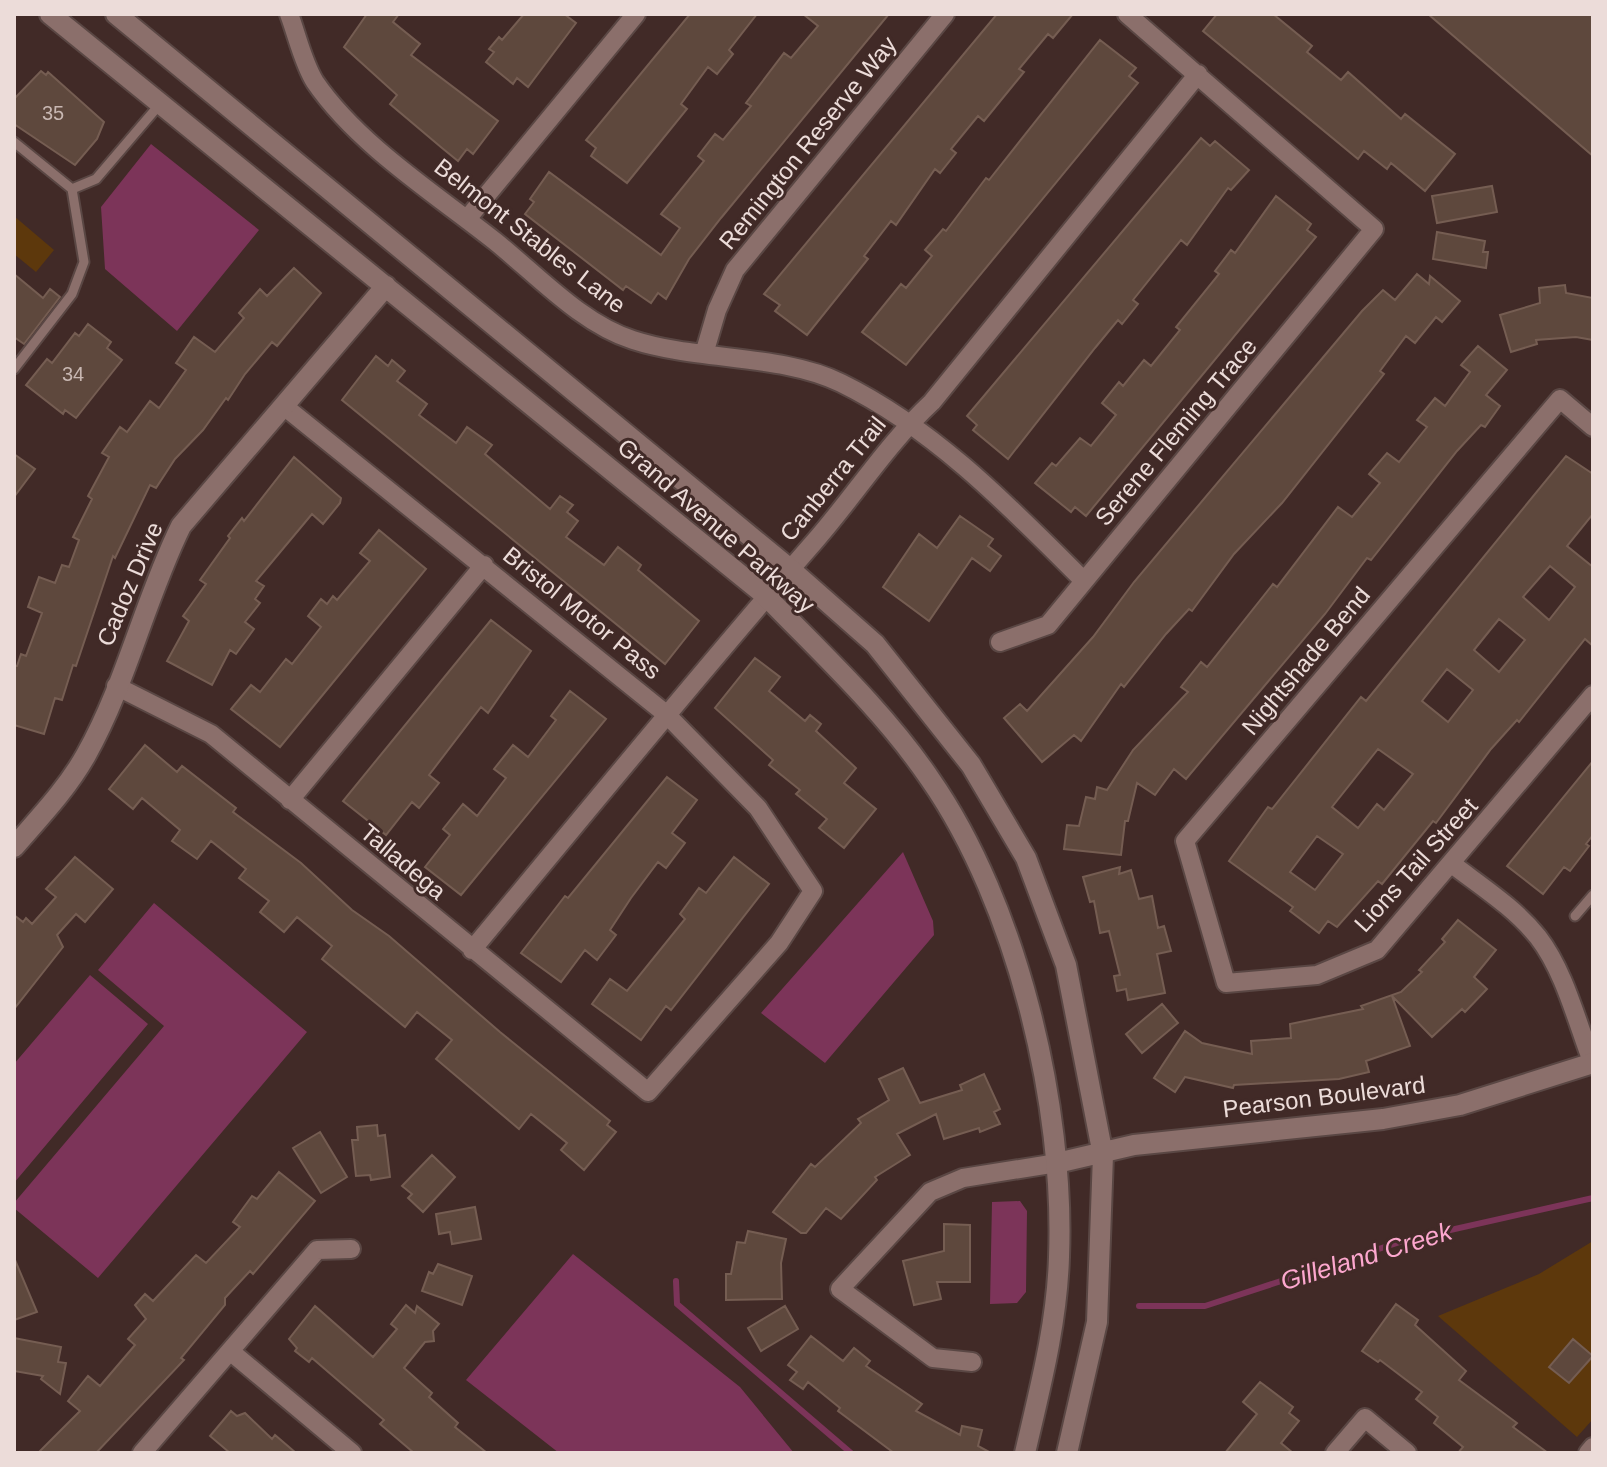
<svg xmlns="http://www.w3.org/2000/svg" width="1607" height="1467" viewBox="0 0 1607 1467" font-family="Helvetica,sans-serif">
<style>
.green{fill:#5d380c}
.water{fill:#7c3459}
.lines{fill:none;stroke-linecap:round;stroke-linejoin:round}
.stream{stroke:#7c3459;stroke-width:6}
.building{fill:#5e483d;stroke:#755d52;stroke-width:2;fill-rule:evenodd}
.service-casing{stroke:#5a4744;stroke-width:13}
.minor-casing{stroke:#5a4744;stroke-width:22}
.tertiary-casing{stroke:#5a4744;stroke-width:24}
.service{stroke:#8b6f6b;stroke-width:9}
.minor{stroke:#8b6f6b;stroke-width:18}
.tertiary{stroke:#8b6f6b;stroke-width:20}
.labels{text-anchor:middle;stroke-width:6;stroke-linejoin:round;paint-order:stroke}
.number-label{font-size:20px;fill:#c8b7b2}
.street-label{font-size:24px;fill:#ecdcd9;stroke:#412a27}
.water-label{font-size:26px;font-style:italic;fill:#fca7ce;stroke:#412a27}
</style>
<rect width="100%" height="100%" fill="#412a27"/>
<!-- green -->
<path class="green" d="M14,216L54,250L36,272L14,254Z
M1593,1241V1419L1577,1437L1438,1316L1539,1274Z"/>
<!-- water -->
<path class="water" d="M151,144L259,230L177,331L105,269L101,207Z
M903,852L933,921L934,935L825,1063L761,1013Z
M154,903L307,1032L98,1278L14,1208V1203L164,1026L98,970Z
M90,975L148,1024L14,1183V1064Z
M1020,1201L1027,1211L1026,1292L1017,1303L990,1304L992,1202Z
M573,1254L740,1387L794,1453H559L466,1380Z"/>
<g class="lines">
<!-- stream -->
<path class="stream" d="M676,1281L677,1304L851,1453
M1139,1306H1205L1406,1240L1593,1198"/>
</g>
<!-- building -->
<path class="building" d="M367,14H399L393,22L420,44L411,55L498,121L473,154L467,149L458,161L442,148L390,104L397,95L344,47Z
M524,14H564L576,23L528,87L517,78L513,84L486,62L494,52L489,49L499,37L502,40Z
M690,14H757L729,50L733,54L717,74L708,67L681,104L687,109L627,183L591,156L596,148L586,140Z
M803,14H889L721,218L689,259L666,299L658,293L651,303L626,286L623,290L525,214L534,202L530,199L549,172L661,255L680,228L661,214L704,161L698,156L715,134L723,140L751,106L746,103L784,53L791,58L818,26Z
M997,14H1073L1053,38L1048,34L1019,69L1024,72L984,121L978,116L951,149L956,153L940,173L935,169L896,225L891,221L864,256L868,259L807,335L775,311L780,305L764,294Z
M1217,14H1273L1312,46L1307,52L1341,80L1348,72L1401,119L1405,114L1455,154L1425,191L1391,163L1387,169L1364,151L1358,159L1203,31Z
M1428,14H1593V156Z
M1100,40L1136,68L1129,76L1138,83L906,365L862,332L901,284L906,288L932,256L925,250L943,229L946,231L986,178L989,180Z
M41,71L46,75L48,72L104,122L97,139L75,165L14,124V99Z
M1201,138L1210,146L1215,141L1249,170L1231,190L1228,188L1187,245L1181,240L1133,300L1138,304L1122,324L1118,320L1095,348L1008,459L973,430L977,425L967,416Z
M1492,186L1497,212L1437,223L1432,196Z
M1276,196L1311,224L1307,230L1316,237L1086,516L1075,507L1071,512L1035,483L1052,463L1056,466L1080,438L1091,446L1116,415L1102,403L1119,382L1123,386L1144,360L1151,366L1180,330L1176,327L1219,274L1215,271L1231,250L1235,253Z
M1437,232L1485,241L1483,252H1488L1486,268L1433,259Z
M294,268L321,293L277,346L272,342L245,374L228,400L226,398L203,430L175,459L156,488L150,485L115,558L113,556L76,666L73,665L62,700L55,698L44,734L14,725V666H17L21,654L26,656L42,613L28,607L39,577L55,583L62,565L69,567L79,540L73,537L92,499L88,496L109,457L102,453L120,427L127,432L150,401L159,408L186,370L176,363L194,337L215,352L244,318L239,313L260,289L267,296Z
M14,274L43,298L50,289L60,297L24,344L14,337Z
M1417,274L1429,284L1430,276L1460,301L1442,322L1436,317L1415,343L1406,336L1380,371L1384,374L1282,503L1234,554L1192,611L1189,609L1166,634L1124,687L1121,684L1081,741L1074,735L1042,762L1004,718L1020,704L1027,711L1093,637L1134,582L1362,311L1383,290L1395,300Z
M1565,285L1566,293L1593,298V340L1576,337L1536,340L1537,344L1511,352L1500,315L1540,303L1539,288Z
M88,324L111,342L107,348L122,360L76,418L65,410L63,414L26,385L47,359L52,363L75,333L79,336Z
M1478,346L1507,370L1486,395L1500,406L1485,427L1481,425L1457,451L1371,560L1367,558L1325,614L1186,779L1174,769L1155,795L1137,783L1128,821H1125L1121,855L1064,849L1067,825L1079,826L1086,797L1095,799L1097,787L1107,790L1133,750L1188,692L1181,687L1201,662L1207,667L1273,584L1277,587L1338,507L1352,517L1380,483L1369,474L1387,453L1399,462L1427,427L1417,420L1435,398L1445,406L1470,372L1461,365Z
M376,356L388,366L392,360L405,371L397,381L427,404L419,415L456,443L467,427L492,445L485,454L550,509L560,496L573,505L567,512L578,521L566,537L604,565L618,547L641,565L638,570L699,621L665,664L342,400Z
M14,454L35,469L14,497Z
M1566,456L1593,474V514L1567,546L1593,567V646L1585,639L1519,722L1517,720L1491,749L1436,823L1433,821L1382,884L1378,881L1337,927L1328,921L1319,933L1290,911L1293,907L1229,861L1268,807L1272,809L1361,697L1366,701ZM1550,566L1575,587L1549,620L1523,597ZM1499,619L1525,640L1499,672L1474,650ZM1447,669L1473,690L1448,722L1422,701ZM1378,749L1413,774L1384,810L1377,804L1358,828L1332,807ZM1317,836L1343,854L1315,890L1290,872Z
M294,457L341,498L340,503L323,524L312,514L256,581L264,586L255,599L260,603L245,622L254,629L236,654L230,650L212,685L167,661L189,621L183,616L206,584L200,580L230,538L228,536L242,518L244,521Z
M960,516L993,539L988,546L1001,556L990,571L972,558L929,621L883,587L919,534L937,548Z
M379,530L426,569L280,747L231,709L251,685L260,692L286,659L292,664L321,627L308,616L321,599L327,604L333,596L337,600L370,561L360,553Z
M491,620L531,651L488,713L481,707L429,775L439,783L419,808L412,802L386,835L343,801Z
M755,658L780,677L769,691L805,721L810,715L821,724L816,731L856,768L844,783L876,809L844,848L819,828L827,819L796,794L800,790L769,765L773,760L715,708Z
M570,691L606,719L461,895L425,867L450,835L443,829L463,804L477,816L506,778L494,769L513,745L528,757L556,720L551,716Z
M145,745L177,772L182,766L236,808L233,812L301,863L352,910L389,936L500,1032L610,1121L607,1125L616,1132L584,1170L561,1150L567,1143L531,1114L519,1129L436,1059L452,1040L417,1012L405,1027L322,959L332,946L297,917L284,932L260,912L269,901L239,878L246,869L211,841L197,859L172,841L180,830L142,798L133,809L109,789Z
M1593,761V835L1586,844L1589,846L1570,871L1564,867L1543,894L1507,866Z
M667,777L697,800L672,833L685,843L666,868L658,862L631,898L610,930L616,935L597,960L585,950L561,982L521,953L565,896L568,898Z
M75,857L113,889L85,922L76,914L57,935L63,947L14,1009V915L23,922L26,918L32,924L56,897L46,889Z
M734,857L769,884L671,1010L666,1006L641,1040L592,1004L610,979L627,991L685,919L680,914L699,888L706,893Z
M1120,867L1119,874L1131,870L1139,899L1152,896L1158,928L1164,926L1171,951L1157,954L1165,993L1128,1000L1126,989L1117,991L1114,976L1120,975L1109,931L1100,933L1094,901L1090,902L1083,877Z
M1458,920L1496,950L1474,977L1487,989L1465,1012L1462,1009L1432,1037L1392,996L1410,1046L1366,1061L1369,1072L1339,1079L1234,1085L1233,1088L1185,1077L1175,1092L1154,1078L1185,1031L1202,1043L1252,1054L1251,1041L1291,1038L1290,1024L1363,1009L1361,1006L1401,992L1422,972L1419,970L1445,942L1442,939Z
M1162,1004L1178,1023L1142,1053L1126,1034Z
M903,1068L920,1103L962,1090L960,1085L984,1074L1000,1109L994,1112L1000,1124L980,1132L979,1128L944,1139L936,1114L897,1134L910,1155L875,1177L877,1180L841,1219L826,1208L806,1233H801L773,1212L811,1164L815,1167L861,1123L858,1119L889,1100L879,1079Z
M377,1125L378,1136L385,1135L390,1177L371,1180L370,1175L356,1176L352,1140H358L357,1127Z
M320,1132L347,1177L321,1193L293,1148Z
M432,1155L455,1177L423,1212L408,1198L412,1194L402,1186Z
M279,1172L315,1201L253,1274L250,1271L225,1298V1305L181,1358L184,1360L96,1453H38L80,1411L68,1401L88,1376L100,1386L135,1345L128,1339L146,1319L135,1305L145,1294L153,1301L196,1255L206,1263L240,1227L233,1222L252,1196L257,1199Z
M475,1207L481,1239L452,1244L450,1232L439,1234L436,1214Z
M944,1224L970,1225V1282H937L941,1299L914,1305L903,1261L944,1251Z
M748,1231L786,1239L781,1263L782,1299L726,1300V1274H731L737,1242L745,1243Z
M15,1260L37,1312L14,1320V1260Z
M438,1264L472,1276L462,1305L422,1291L429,1272L433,1274Z
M1396,1304L1418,1320L1415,1325L1466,1371L1459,1380L1517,1423L1513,1427L1548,1453H1458L1463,1447L1434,1423L1438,1417L1416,1399L1422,1392L1380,1360L1378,1362L1362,1351Z
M406,1305L415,1313L417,1306L439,1324L433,1331L434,1341L425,1342L404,1368L432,1393L429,1397L458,1423L455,1427L487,1453H414L380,1424L384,1420L312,1358L309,1362L295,1351L297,1348L289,1339L315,1306L373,1357L397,1329L391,1324Z
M785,1306L798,1329L761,1351L748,1328Z
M811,1336L843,1361L854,1348L870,1361L866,1366L922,1404L916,1411L960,1435L962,1426L982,1430L978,1446L991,1453H894L838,1411L840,1408L808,1382L803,1389L790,1380L797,1372L788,1365Z
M14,1338L61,1347L58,1362L66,1363L60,1394L41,1379L43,1376L14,1371Z
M1573,1339L1593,1356L1569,1383L1549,1367Z
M1260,1382L1293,1407L1289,1413L1299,1421L1281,1443L1293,1453H1225L1257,1414L1243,1402Z
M231,1411L237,1416L245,1413L272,1439L275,1435L296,1453H230L210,1436Z"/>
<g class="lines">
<!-- service casing -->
<g class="service-casing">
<path id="service" d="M14,142L72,189L84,262L72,294L14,369
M72,189L96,179L160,104
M1575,916L1593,895"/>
</g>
<!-- minor casing -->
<g class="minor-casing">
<path id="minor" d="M289,14C297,35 303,63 315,82C358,145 437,195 496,242C538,276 582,324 633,340C697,361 782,354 841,383C935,429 1011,508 1084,581
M467,219L636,14
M704,354L717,310L735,270L945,14
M1593,427L1560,399L1185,841L1226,983L1317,975L1377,950L1593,695
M1000,642L1048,625L1374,229L1127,14
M116,686L211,734L648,1092L779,943L813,891L758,808L666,714L285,407
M290,800L484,565
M1452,864C1482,887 1515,908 1538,937C1565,972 1577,1023 1593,1064
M472,950C586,813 698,675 815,541C855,495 888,443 932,402L1198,74
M230,1351L352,1453
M972,1362L933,1358L840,1289L930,1192L963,1178L1057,1163
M142,1453L317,1250L351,1249
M1335,1453L1365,1418L1407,1453
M1588,1453L1593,1447"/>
</g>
<!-- tertiary casing -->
<g class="tertiary-casing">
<path id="tertiary" d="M50,14L765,595C822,654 884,711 930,779C1017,904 1065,1106 1059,1257C1057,1324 1040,1388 1025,1453
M116,14L790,569L875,644L971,765L1026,858L1066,965L1103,1155L1097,1322L1067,1453
M14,847C39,818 67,789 86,755C126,684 145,599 181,526L386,286
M1057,1163L1134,1145L1383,1119L1460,1105L1593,1063"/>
</g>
<!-- service -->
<use href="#service" class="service"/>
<!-- minor -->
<use href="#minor" class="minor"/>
<!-- tertiary -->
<use href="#tertiary" class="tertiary"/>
</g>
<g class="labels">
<!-- number labels -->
<g class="number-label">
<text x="53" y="120">35</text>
<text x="73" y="381">34</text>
</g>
<!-- street labels -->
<g class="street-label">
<text transform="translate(808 143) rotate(-51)" y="8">Remington Reserve Way</text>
<text transform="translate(530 236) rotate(38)" y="8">Belmont Stables Lane</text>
<text transform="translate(1176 432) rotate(-50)" y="8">Serene Fleming Trace</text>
<text transform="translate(833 479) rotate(-51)" y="8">Canberra Trail</text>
<text transform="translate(716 526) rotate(41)" y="8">Grand Avenue Parkway</text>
<text transform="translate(130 584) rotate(-67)" y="8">Cadoz Drive</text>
<text transform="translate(582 613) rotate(39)" y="8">Bristol Motor Pass</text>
<text transform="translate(1306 661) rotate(-50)" y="8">Nightshade Bend</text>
<text transform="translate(403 862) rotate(40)" y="8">Talladega</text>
<text transform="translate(1416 865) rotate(-48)" y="8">Lions Tail Street</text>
<text transform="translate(1324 1097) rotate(-7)" y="8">Pearson Boulevard</text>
</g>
<!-- water labels -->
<g class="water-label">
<text transform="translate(1366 1256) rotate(-17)" y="9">Gilleland Creek</text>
</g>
</g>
<!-- border -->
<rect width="1607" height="1467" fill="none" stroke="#ecdcd9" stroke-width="32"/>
</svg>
